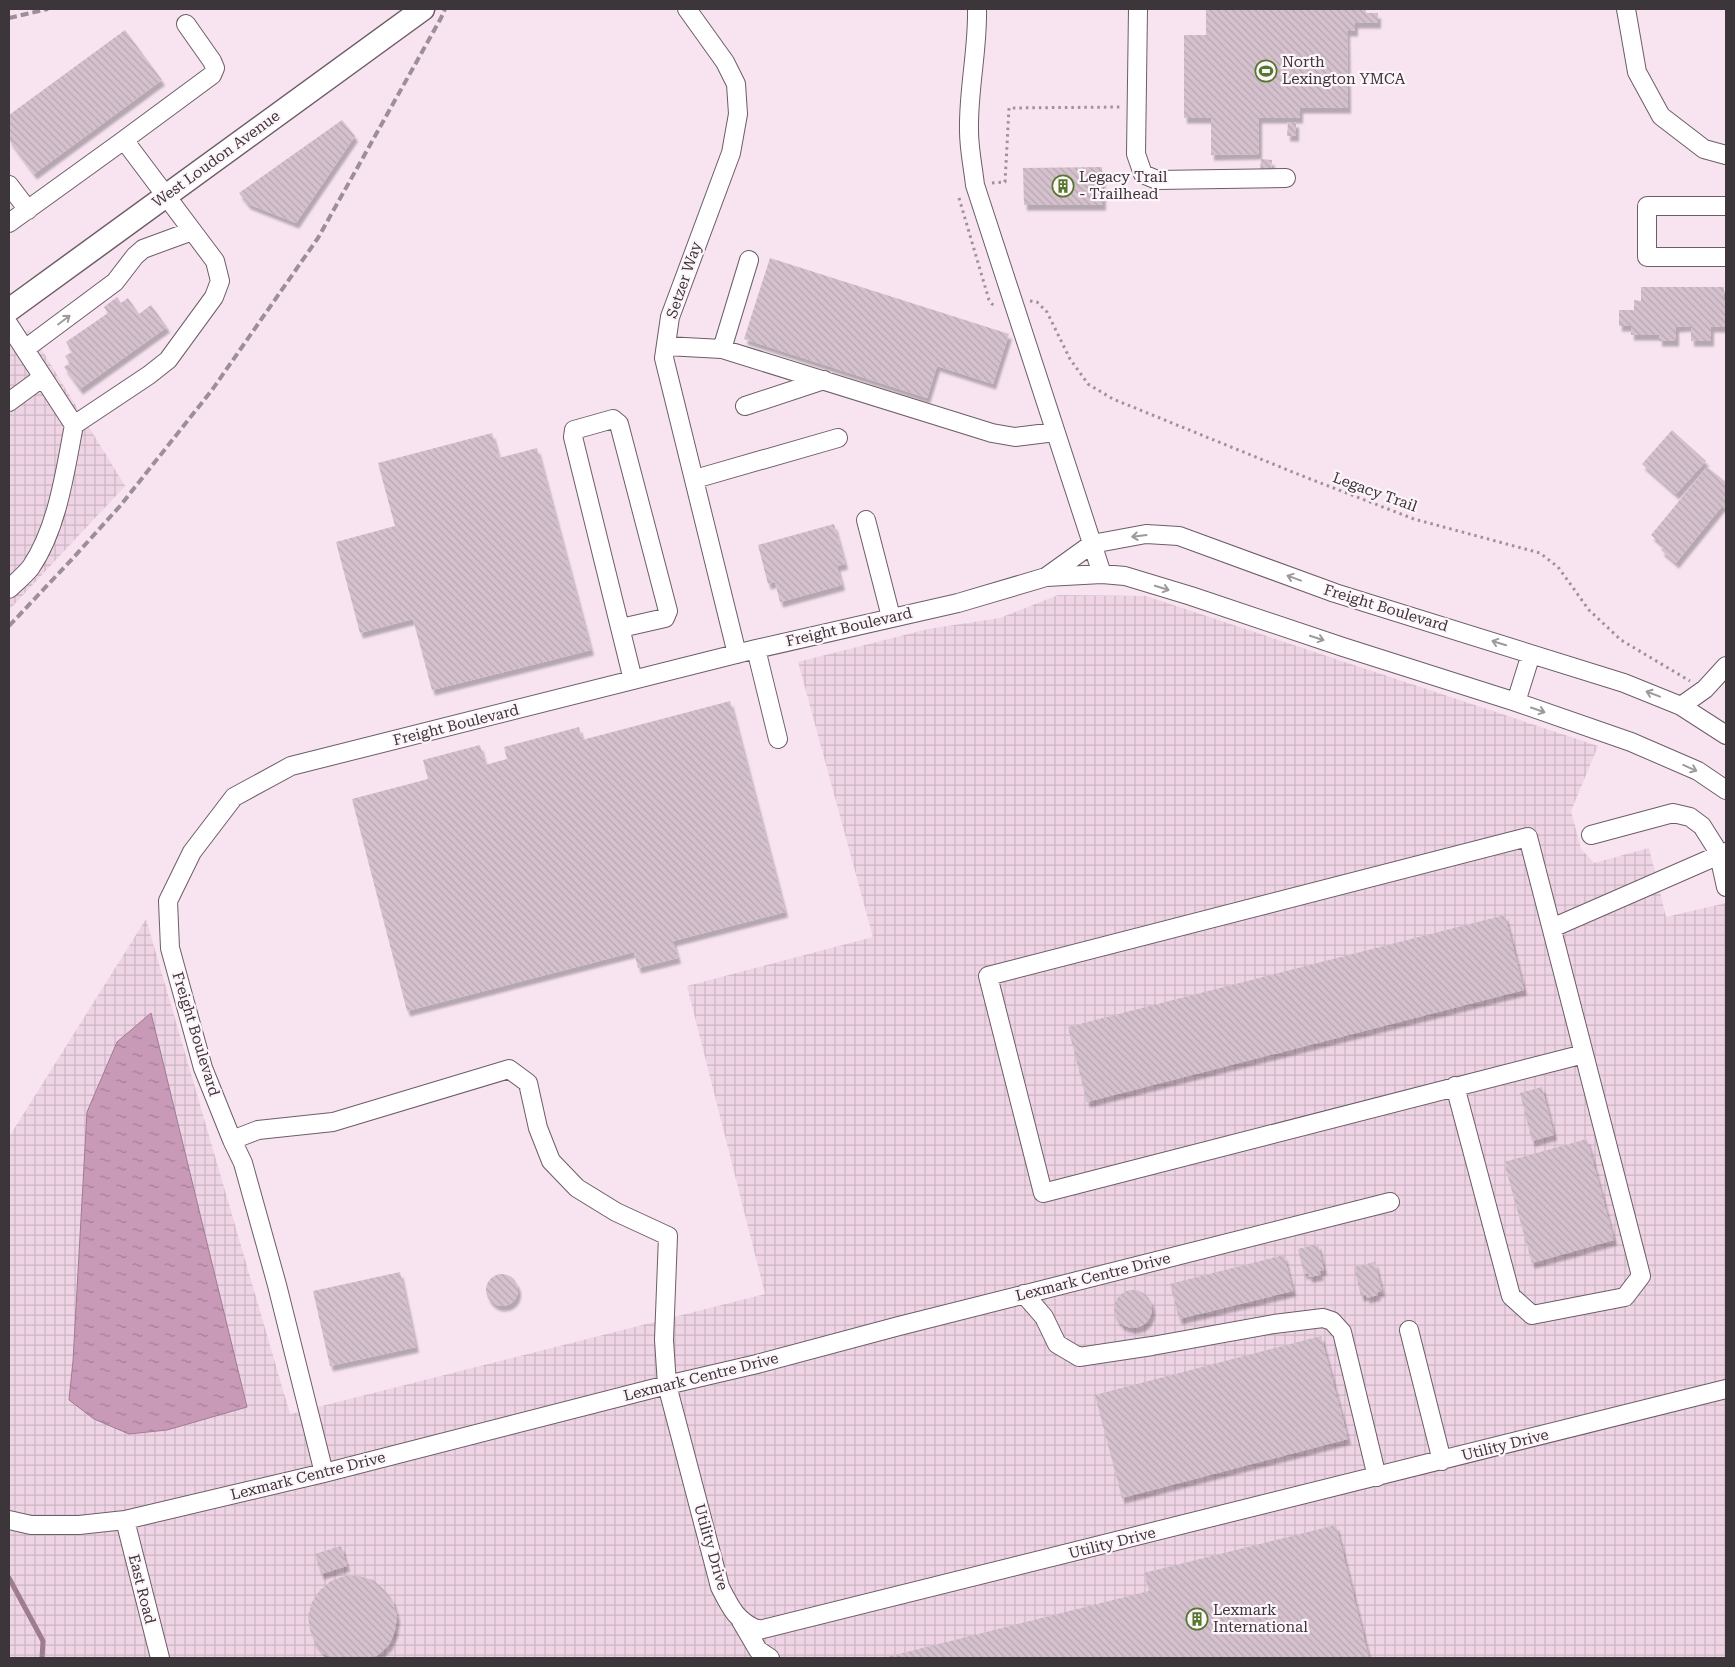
<svg xmlns="http://www.w3.org/2000/svg" width="1735" height="1667" viewBox="0 0 1735 1667" font-family="'Roboto Serif',serif">
<style>
.industrial{fill:url(#industrial-grid)}
.water{fill:url(#water-ripples);stroke:#9f7c92}
.lines{fill:none;stroke-linecap:round;stroke-linejoin:round}
.stream{stroke:#9f7c92;stroke-width:5}
.building{fill:url(#building-back-hatch);filter:url(#shadow)}
.minor-casing{stroke:#6d5d67;stroke-width:20}
.major-casing{stroke:#6d5d67;stroke-width:25}
.path{stroke:#9e9199;stroke-width:3;stroke-dasharray:2.5 4;stroke-linecap:butt}
.minor{stroke:#fff;stroke-width:18}
.major{stroke:#fff;stroke-width:22}
.rail{stroke:#9c8f97;stroke-width:4;stroke-dasharray:8 4;stroke-linecap:butt}
.oneway{stroke:#9e9a9c}
.labels{text-anchor:middle;stroke-width:4.5;stroke-linejoin:round;paint-order:stroke}
.poi-label{font-size:15px;fill:#3c3539;stroke:#fdf5f9;text-anchor:start}
.street-label{font-size:15px;fill:#3c3539;stroke:#fdf5f9}
</style>
<defs>
<pattern id="industrial-grid" width="8" height="8" patternUnits="userSpaceOnUse" patternTransform="scale(1.25)"><rect width="8" height="8" fill="#eed4e4"/><path d="M0 4h8M4 0v8" fill="none" stroke="#cdb7c4"/></pattern>
<pattern id="water-ripples" width="26" height="14" patternUnits="userSpaceOnUse" patternTransform="scale(1.25)"><rect width="26" height="14" fill="#c99ab8"/><path d="M2 4q2-2 4 0t4 0M15 11q2-2 4 0t4 0" fill="none" stroke="#a47e97"/></pattern>
<pattern id="building-back-hatch" width="6" height="6" patternUnits="userSpaceOnUse" patternTransform="scale(1.25)"><rect width="6" height="6" fill="#d4c1cd"/><path d="M-1 5l2 2M0 0l6 6M5-1l2 2" fill="none" stroke="#b7a6b1"/></pattern>
<filter id="shadow"><feDropShadow dx="3" dy="5.5" stdDeviation="1" flood-color="#0004"/></filter>
</defs>
<rect width="100%" height="100%" fill="#f7e4f0"/>
<!-- industrial -->
<path class="industrial" d="M29,329L125,486L9,610V344Z
M1058,595L1146,596L1598,746L1571,811L1581,849L1594,863L1649,848L1666,917L1726,903V1658H9V1137L146,919L290,1414L765,1294L687,986L873,937L798,662L928,629L1000,618Z"/>
<!-- water -->
<path class="water" d="M151,1013L247,1407L167,1430L129,1434L94,1419L69,1400L73,1361L87,1112L117,1042Z"/>
<g class="lines">
<!-- stream -->
<path class="stream" d="M9,1578L43,1641L42,1658"/>
</g>
<!-- building -->
<path class="building" d="M1206,9H1366V13H1378V23H1355V31H1347L1348,108H1300V118H1259V154L1211,155V118H1184V35H1206Z
M125,30L162,80L34,174L9,140V115Z
M342,120L355,136L296,223L248,204L239,193Z
M1288,122H1296V136H1287Z
M1261,159L1272,160L1271,171L1260,170Z
M1102,167L1103,205H1024L1023,168Z
M770,258L1009,334L993,384L937,366L927,398L744,339Z
M1641,287H1724V300H1726V327H1711V341H1691V326L1676,327V341H1659V335H1631V326H1619V310H1634V300L1641,301Z
M117,297L121,303L128,298L139,314L151,305L167,327L80,389L64,367L70,363L65,356L72,352L66,342L108,313L104,307Z
M1672,430L1706,461L1676,494L1642,464Z
M492,433L499,458L537,448L591,650L432,690L413,619L360,633L336,542L395,526L378,463Z
M1707,467L1726,482V510L1722,506L1676,563L1661,550L1664,546L1651,535Z
M834,524L845,564L837,566L842,585L780,602L775,582L768,584L758,545Z
M730,701L785,912L673,941L678,958L638,968L634,952L407,1011L352,799L428,779L423,760L480,745L485,765L507,759L504,747L579,727L582,740Z
M1505,915L1524,990L1087,1102L1068,1027Z
M1542,1087L1554,1135L1532,1141L1520,1093Z
M1587,1139L1614,1240L1532,1263L1504,1162Z
M1318,1244L1324,1270L1319,1271L1321,1275L1309,1277L1308,1273L1304,1274L1298,1249Z
M1284,1255L1293,1291L1179,1319L1170,1284Z
M1375,1262L1382,1291L1377,1292L1378,1295L1367,1298L1366,1295L1361,1296L1354,1267Z
M400,1272L416,1347L330,1366L313,1291Z
M486 1290a16 16 0 1 1 32 0a16 16 0 1 1-32 0Z
M1114 1309a19 19 0 1 1 38 0a19 19 0 1 1-38 0Z
M1321,1336L1348,1439L1122,1498L1095,1395Z
M1336,1525L1369,1658H883L1149,1591L1144,1573Z
M341,1546L347,1566L321,1574L315,1554Z
M344,1576H359L373,1580L385,1590L393,1602L397,1616L395,1631L389,1645L378,1655L373,1658H332L324,1654L315,1643L310,1630L308,1616L312,1602L320,1590L331,1581Z"/>
<g class="lines">
<!-- minor casing -->
<g class="minor-casing">
<path id="minor" d="M687,9L725,62L736,84L738,114L731,153L670,317L664,358L737,654
M977,9C978,50 968,90 969,131C969,149 973,167 975,185L1102,574
M1138,9L1136,154L1143,174L1157,180L1286,178
M1626,9L1637,72L1661,116L1704,149L1726,155
M124,140L212,75L215,68L212,61L186,24
M9,185L28,210
M1726,206H1647V257H1726
M9,223L124,140L215,261L220,281L214,297L168,360L149,375L74,425
M9,325L74,425C65,471 58,527 31,567C25,575 16,582 9,589
M666,346L722,349L992,433L1015,437L1055,432
M25,349L115,282L135,256L143,249L192,231
M722,349L749,260
M9,402L43,377
M745,406L824,380
M695,479L838,438
M866,520L891,617
M1046,577L1092,544L1146,534L1179,536L1335,593L1624,683L1681,706L1726,735
M621,628L665,618L668,611L619,424L613,419L574,430L573,437L633,680
M756,649L778,739
M1516,702L1531,654
M1681,706L1705,689L1726,666
M1591,835L1673,813L1690,817L1702,826L1726,864
M1528,837L1584,1054L1043,1193L988,976Z
M1719,855L1726,887
M1552,928L1726,852
M1455,1086L1511,1296L1532,1315L1625,1297L1641,1276L1584,1054
M232,1140L258,1130L333,1122L509,1069L528,1083L538,1128L551,1161L577,1188L616,1212L668,1236L664,1340L667,1385L720,1587C730,1607 737,1622 759,1630L1726,1389
M1024,1294L1044,1317L1057,1344L1079,1357L1152,1346L1274,1324L1323,1318L1332,1321L1342,1332L1377,1477
M1409,1330L1442,1461
M324,1473L277,1285L243,1163L232,1140L203,1068L170,948L168,901L192,852L234,797L291,766L756,649L958,603L1046,577L1102,574L1125,576L1191,596L1343,647L1516,702L1631,742L1698,771L1726,790
M9,1520L31,1525H79L125,1520L324,1473L667,1385L757,1364L899,1326L1390,1202
M125,1520L160,1658
M741,1621L758,1650L770,1658"/>
</g>
<!-- major casing -->
<g class="major-casing">
<path id="major" d="M9,310L423,9"/>
</g>
<!-- path -->
<path class="path" d="M992,183L1005,182L1009,108L1120,107
M959,198L989,300L992,304L996,306
M1030,301L1037,302L1047,312L1070,359L1088,384L1113,399L1305,477L1414,519L1540,553L1558,567L1589,610L1621,640L1690,681"/>
<!-- minor -->
<use href="#minor" class="minor"/>
<!-- major -->
<use href="#major" class="major"/>
<!-- rail -->
<path class="rail" d="M9,18L48,9
M9,626L74,557L120,506L212,390L318,238L441,18L445,9"/>
</g>
<!-- one-way arrows -->
<defs><path id="oneway-shaft" d="M-6 0H5M1.5-3L5.5 0L1.5 3" fill="none" stroke-width="1.6" stroke-linecap="round" stroke-linejoin="round" transform="scale(1.25)"/></defs>
<g class="oneway">
<use href="#oneway-shaft" transform="translate(64 320) rotate(-37)"/>
<use href="#oneway-shaft" transform="translate(1139 536) rotate(173)"/>
<use href="#oneway-shaft" transform="translate(1294 578) rotate(-160)"/>
<use href="#oneway-shaft" transform="translate(1162 588) rotate(17)"/>
<use href="#oneway-shaft" transform="translate(1317 638) rotate(18)"/>
<use href="#oneway-shaft" transform="translate(1499 643) rotate(-163)"/>
<use href="#oneway-shaft" transform="translate(1653 694) rotate(-159)"/>
<use href="#oneway-shaft" transform="translate(1538 710) rotate(19)"/>
<use href="#oneway-shaft" transform="translate(1690 768) rotate(24)"/>
</g>
<!-- icons -->
<defs>
<g id="stadium-ring" transform="scale(1.125)"><circle r="9.5" fill="#fdf5f9" stroke="#55772e" stroke-width="1.5"/><path d="M0-5a6.5 5 0 1 0 0 10a6.5 5 0 1 0 0-10ZM-3.5-1.8h7v3.6h-7Z" fill="#55772e"/></g>
<g id="building-ring" transform="scale(1.125)"><circle r="9.5" fill="#fdf5f9" stroke="#55772e" stroke-width="1.5"/><path d="M-4-6H4V6H1V3H-1V6H-4ZM-2.5-4.3h1.7v1.8h-1.7ZM.8-4.3h1.7v1.8H.8ZM-2.5-1h1.7V.8h-1.7ZM.8-1h1.7V.8H.8Z" fill="#55772e"/></g>
</defs>
<g fill-rule="evenodd">
<use href="#stadium-ring" x="1266" y="71"/>
<use href="#building-ring" x="1063" y="186"/>
<use href="#building-ring" x="1197" y="1619"/>
</g>
<g class="labels">
<!-- poi labels -->
<g class="poi-label">
<text x="1282" y="67">North<tspan x="1282" dy="17">Lexington YMCA</tspan></text>
<text x="1079" y="182">Legacy Trail<tspan x="1079" dy="17">- Trailhead</tspan></text>
<text x="1213" y="1615">Lexmark<tspan x="1213" dy="17">International</tspan></text>
</g>
<!-- street labels -->
<g class="street-label">
<text transform="translate(216 159) rotate(-36)" y="5">West Loudon Avenue</text>
<text transform="translate(684 280) rotate(-71)" y="5">Setzer Way</text>
<text transform="translate(1375 492) rotate(20)" y="5">Legacy Trail</text>
<text transform="translate(1386 608) rotate(17)" y="5">Freight Boulevard</text>
<text transform="translate(849 627) rotate(-13)" y="5">Freight Boulevard</text>
<text transform="translate(456 725) rotate(-14)" y="5">Freight Boulevard</text>
<text transform="translate(196 1034) rotate(73)" y="5">Freight Boulevard</text>
<text transform="translate(1093 1277) rotate(-14)" y="5">Lexmark Centre Drive</text>
<text transform="translate(701 1377) rotate(-14)" y="5">Lexmark Centre Drive</text>
<text transform="translate(1505 1445) rotate(-14)" y="5">Utility Drive</text>
<text transform="translate(308 1476) rotate(-14)" y="5">Lexmark Centre Drive</text>
<text transform="translate(1112 1543) rotate(-14)" y="5">Utility Drive</text>
<text transform="translate(711 1547) rotate(74)" y="5">Utility Drive</text>
<text transform="translate(142 1589) rotate(76)" y="5">East Road</text>
</g>
</g>
<!-- border -->
<rect width="1735" height="1667" fill="none" stroke="#3c3539" stroke-width="20"/>
</svg>
